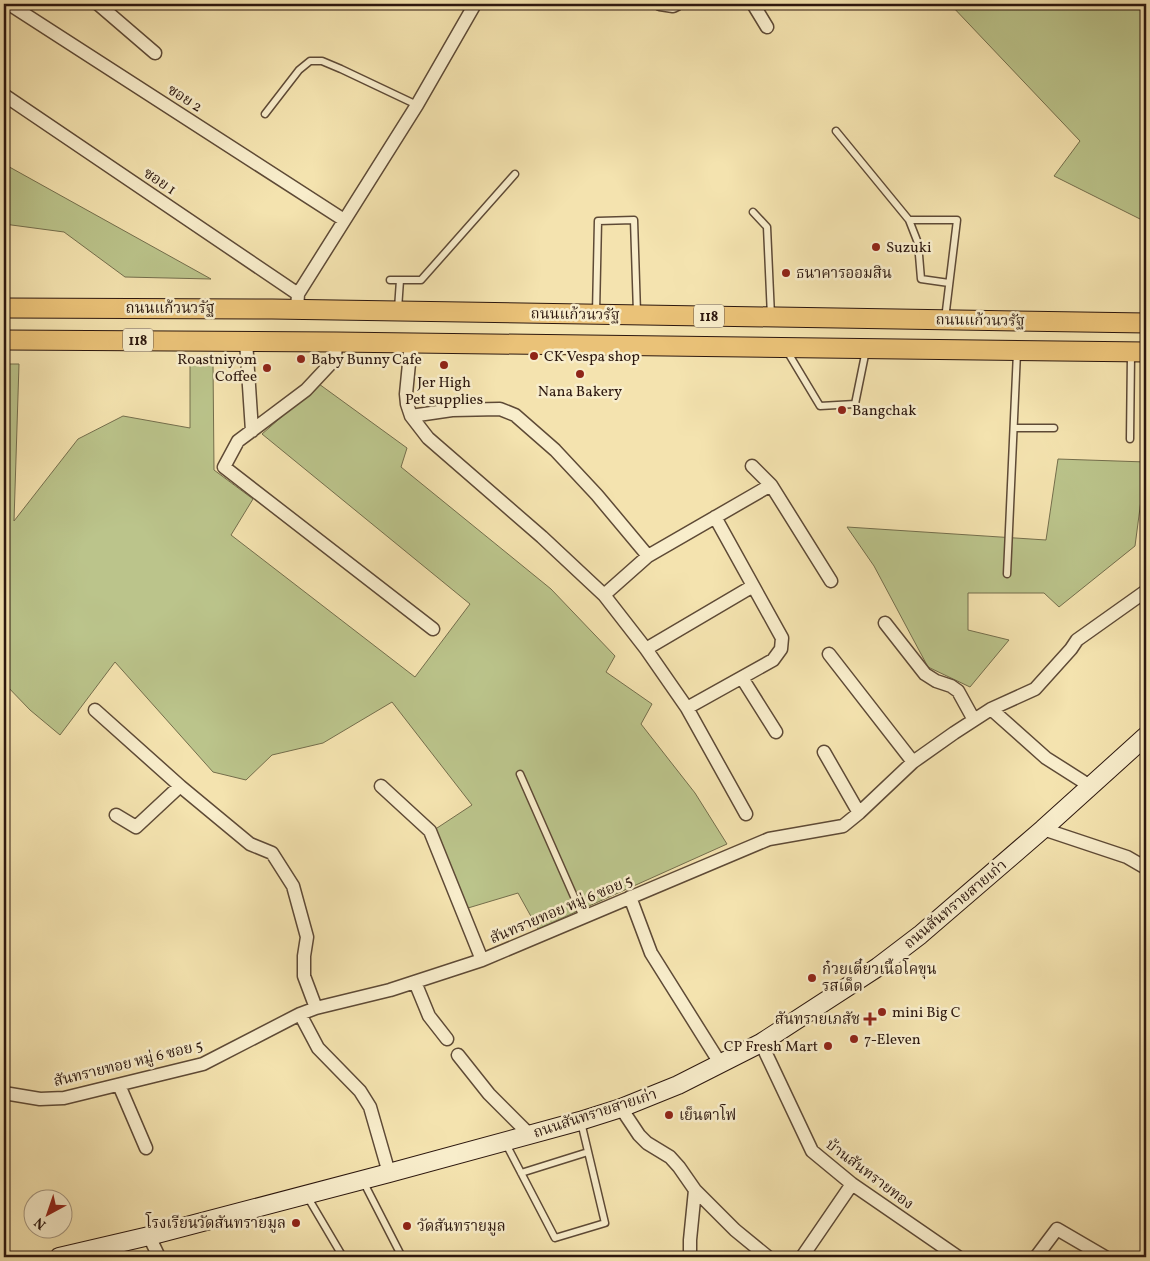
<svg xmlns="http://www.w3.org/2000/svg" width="1150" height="1261" viewBox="0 0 1150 1261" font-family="Vollkorn,'Noto Serif Thai',serif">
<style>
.green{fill:#bbc48b;stroke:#746e4c}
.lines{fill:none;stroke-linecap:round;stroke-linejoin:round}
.lane-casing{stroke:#5e4a36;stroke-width:9}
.street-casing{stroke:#5e4a36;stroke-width:15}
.secondary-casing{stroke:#2c170e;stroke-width:20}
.primary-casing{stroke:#2c170e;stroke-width:21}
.lane{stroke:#f8edcb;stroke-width:6}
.street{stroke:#f8edcb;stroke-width:12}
.secondary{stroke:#f8edcb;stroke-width:18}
.primary{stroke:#eac278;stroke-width:19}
.poi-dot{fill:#8f2418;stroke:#f8edcb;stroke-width:2}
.labels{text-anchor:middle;stroke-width:5;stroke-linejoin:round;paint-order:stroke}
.shield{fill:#f8edcb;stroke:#695747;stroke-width:1}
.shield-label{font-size:14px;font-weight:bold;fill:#2c170e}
.street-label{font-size:15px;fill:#2c170e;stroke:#f8edcb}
.poi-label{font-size:15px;fill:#2c170e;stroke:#f8edcb;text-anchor:start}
</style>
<rect width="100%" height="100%" fill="#f4e3af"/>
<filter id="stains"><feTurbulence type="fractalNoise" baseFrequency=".004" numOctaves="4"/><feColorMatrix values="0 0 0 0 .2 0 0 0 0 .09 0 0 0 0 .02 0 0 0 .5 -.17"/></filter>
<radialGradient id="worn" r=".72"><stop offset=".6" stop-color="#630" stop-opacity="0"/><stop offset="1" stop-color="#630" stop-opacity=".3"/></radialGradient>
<!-- green -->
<path class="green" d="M950,4H1146V222L1054,176L1080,141Z
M4,164L211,279L125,277L64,232L4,224Z
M213,363L214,470L253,499L231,535L415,677L470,604L262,434L319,384L407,448L401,467L551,589L615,656L606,672L652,704L641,724L695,793L727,844L538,929L518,893L468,908L434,830L472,805L392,702L323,743L272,755L246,780L213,772L115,662L60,735L30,710L4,683V364H19L14,521L78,439L123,416L190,428V364Z
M1058,459L1146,462L1135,546L1059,607L1044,593H968V630L1009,640L970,687L928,667L874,566L847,527L1046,540Z"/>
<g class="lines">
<!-- lane casing -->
<g class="lane-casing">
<path id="lane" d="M265,114L299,70L310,61H322L341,69L417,105
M836,131L909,220L918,243L921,279L949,283
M753,212L767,227L771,316
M909,220H957L945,319
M390,280H421L515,174
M398,309L400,280
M596,313L598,221L634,220L637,313
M787,351L820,406L855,404L866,350
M1014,428H1054
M1130,439L1131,355
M1007,574L1017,352
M520,774L583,917
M1146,925L1145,928L1146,933
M505,1142L555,1238L605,1223L581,1122
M521,1173L588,1152
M363,1181L402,1257H400
M307,1196L343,1257"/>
</g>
<!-- street casing -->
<g class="street-casing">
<path id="street" d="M9,4L344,220
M98,4L155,53
M660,4L673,6L677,4
M753,4L767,27
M4,95L298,294
M297,309L298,294L417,105L475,4
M246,341L252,431
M336,342L335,359L306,390L238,441L224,467L433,629
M411,343L406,394L407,404L411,416L428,438L542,537L604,595L646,649L687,708L746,814
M411,416L452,410L500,409L515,415L555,450L597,495L648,556
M752,466L771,485L831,581
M604,595L648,556L771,485
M885,623L925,674L936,681L951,686L958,691L974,720
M646,649L753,586
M829,654L913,762
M742,678L776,732
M687,708L773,660L781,649L782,638L715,517
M991,709L1046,758L1090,786
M95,710L180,786
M824,752L859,813
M381,786L430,831L482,960
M116,815L136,827L180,786L250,844L272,853L293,886L307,937L304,956V976L316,1008
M1043,829L1127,857L1146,868
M630,897L651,953L720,1063
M415,982L429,1016L447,1039
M300,1014L318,1048L360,1091L370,1107L389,1173
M761,1043L812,1151L852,1184L958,1257
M458,1055L489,1094L530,1135
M119,1085L146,1148
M4,1093L40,1099L64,1098L203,1064L300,1014L316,1008L390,990L482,960L769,839L843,826L859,813L913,762L954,733L991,709L1035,689L1071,649L1077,640L1146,591
M621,1108L639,1135L647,1143L670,1157L679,1167L695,1190L735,1230L768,1257
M149,1236L159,1257
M690,1257V1240L695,1190
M802,1257L852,1184
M1036,1257L1057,1229L1105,1257"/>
</g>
<!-- secondary casing -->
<g class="secondary-casing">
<path id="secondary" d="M59,1257L149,1236L389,1173L580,1121L621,1108L678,1085L761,1043L878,967L920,935L1043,829L1146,736"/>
</g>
<!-- primary casing -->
<g class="primary-casing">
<path id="primary" d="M4,308L272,309L1146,323
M4,340L336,342L1146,352"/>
</g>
<!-- lane -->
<use href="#lane" class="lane"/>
<!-- street -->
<use href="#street" class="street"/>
<!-- secondary -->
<use href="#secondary" class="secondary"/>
<!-- primary -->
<use href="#primary" class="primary"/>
</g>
<!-- markers -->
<g class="poi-dot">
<circle cx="876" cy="247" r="5"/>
<circle cx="786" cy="273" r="5"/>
<circle cx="534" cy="356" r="5"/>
<circle cx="301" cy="359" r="5"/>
<circle cx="444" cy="365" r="5"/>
<circle cx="267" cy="368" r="5"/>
<circle cx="580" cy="374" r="5"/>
<circle cx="842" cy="410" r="5"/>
<circle cx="812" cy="978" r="5"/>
<circle cx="882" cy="1012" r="5"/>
<path d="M867.5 1011.5h5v5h5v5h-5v5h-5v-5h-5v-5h5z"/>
<circle cx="854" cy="1039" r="5"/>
<circle cx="828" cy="1046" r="5"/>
<circle cx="669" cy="1115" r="5"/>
<circle cx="296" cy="1223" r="5"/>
<circle cx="407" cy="1226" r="5"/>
</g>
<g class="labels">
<!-- shield labels -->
<g class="shield">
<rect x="694" y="304.5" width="30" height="23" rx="4"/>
<rect x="123" y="328.5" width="30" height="23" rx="4"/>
</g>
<g class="shield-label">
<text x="709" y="321">118</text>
<text x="138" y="345">118</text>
</g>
<!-- street labels -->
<g class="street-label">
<text transform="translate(185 98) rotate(33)" y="5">ซอย 2</text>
<text transform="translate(160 181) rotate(34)" y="5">ซอย 1</text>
<text x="170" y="313">ถนนแก้วนวรัฐ</text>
<text transform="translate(575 314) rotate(1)" y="5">ถนนแก้วนวรัฐ</text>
<text transform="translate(980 320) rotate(1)" y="5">ถนนแก้วนวรัฐ</text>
<text transform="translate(955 904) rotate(-40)" y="5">ถนนสันทรายสายเก่า</text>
<text transform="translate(561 909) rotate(-23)" y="5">สันทรายทอย หมู่ 6 ซอย 5</text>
<text transform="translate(128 1063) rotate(-14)" y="5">สันทรายทอย หมู่ 6 ซอย 5</text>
<text transform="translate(595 1113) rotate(-18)" y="5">ถนนสันทรายสายเก่า</text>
<text transform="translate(870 1174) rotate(37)" y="5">บ้านสันทรายทอง</text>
</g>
<!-- poi labels -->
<g class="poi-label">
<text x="886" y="252">Suzuki</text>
<text x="796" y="278">ธนาคารออมสิน</text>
<text x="544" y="361">CK Vespa shop</text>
<text x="257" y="364" text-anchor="end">Roastniyom<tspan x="257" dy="17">Coffee</tspan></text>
<text x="311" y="364">Baby Bunny Cafe</text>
<text x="444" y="387" text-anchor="middle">Jer High<tspan x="444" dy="17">Pet supplies</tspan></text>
<text x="580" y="396" text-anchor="middle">Nana Bakery</text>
<text x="852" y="415">Bangchak</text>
<text x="822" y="974">ก๋วยเตี๋ยวเนื้อโคขุน<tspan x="822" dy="17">รสเด็ด</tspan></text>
<text x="892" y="1017">mini Big C</text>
<text x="860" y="1024" text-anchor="end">สันทรายเภสัช</text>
<text x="864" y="1044">7-Eleven</text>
<text x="818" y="1051" text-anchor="end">CP Fresh Mart</text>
<text x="679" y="1120">เย็นตาโฟ</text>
<text x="286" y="1228" text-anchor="end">โรงเรียนวัดสันทรายมูล</text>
<text x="417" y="1231">วัดสันทรายมูล</text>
</g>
</g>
<!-- margin -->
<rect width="1150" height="1261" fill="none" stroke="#f4e3af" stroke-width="20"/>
<rect x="5" y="5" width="1140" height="1251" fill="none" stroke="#2c170e" stroke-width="2.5"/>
<rect x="10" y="10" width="1130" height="1241" fill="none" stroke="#2c170e"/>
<!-- north arrow -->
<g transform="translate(48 1214) rotate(220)"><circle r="24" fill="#f8edcb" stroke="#a6977f"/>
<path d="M0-4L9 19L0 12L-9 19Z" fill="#8f2418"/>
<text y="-8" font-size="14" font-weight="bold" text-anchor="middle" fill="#2c170e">N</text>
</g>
<rect width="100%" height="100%" filter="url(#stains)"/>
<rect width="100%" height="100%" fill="url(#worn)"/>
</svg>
